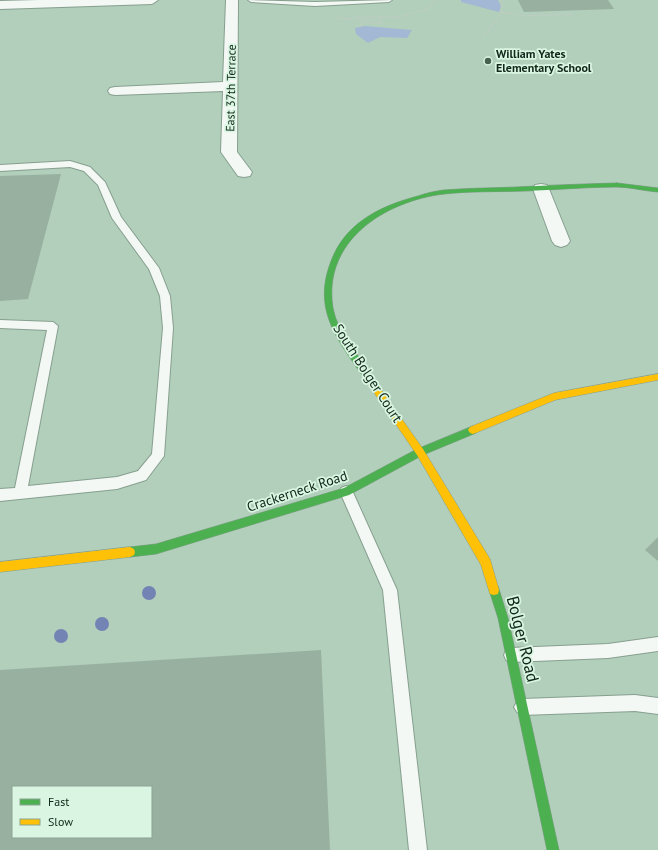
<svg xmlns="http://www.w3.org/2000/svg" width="658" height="850" viewBox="0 0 658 850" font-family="'PT Sans',sans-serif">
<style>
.green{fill:#a3b8d4}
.building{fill:#98b0a0;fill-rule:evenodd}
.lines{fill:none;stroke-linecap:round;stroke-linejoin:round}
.lane-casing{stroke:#879f8f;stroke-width:2}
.street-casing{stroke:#879f8f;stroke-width:2}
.fast-casing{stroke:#879f8f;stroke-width:1}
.slow-casing{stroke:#879f8f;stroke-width:1}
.path{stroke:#c3ccc6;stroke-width:1.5;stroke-dasharray:1.5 1.5;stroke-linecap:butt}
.lane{fill:#f3f8f5;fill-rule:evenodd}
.street{fill:#f3f8f5;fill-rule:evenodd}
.fast{fill:#4caf50;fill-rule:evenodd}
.slow{fill:#ffc107;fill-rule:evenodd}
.tree{fill:#7283b4}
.poi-dot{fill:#486251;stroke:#daf6e2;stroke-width:1.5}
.labels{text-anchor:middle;stroke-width:3.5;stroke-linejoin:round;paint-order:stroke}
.far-poi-label{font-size:12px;font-weight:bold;fill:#102719;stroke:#daf6e2;text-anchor:start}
.far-street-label{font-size:12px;fill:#102719;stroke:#daf6e2}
.street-label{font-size:14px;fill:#102719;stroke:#daf6e2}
.near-street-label{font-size:17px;fill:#102719;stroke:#daf6e2}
</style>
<rect width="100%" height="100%" fill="#b1cfba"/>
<!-- green -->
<path class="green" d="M461,0H498L501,6L499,12L461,2Z
M365,26L412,30L407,38L380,37L368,43L356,34L355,28Z"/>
<!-- building -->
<path class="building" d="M518,0H608L614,9L524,12Z
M61,174L28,299L0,301V176Z
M658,537V561L645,550Z
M321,650L330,850H0V670ZM13,787H151V837H13Z"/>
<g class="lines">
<!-- lane casing -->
<g class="lane-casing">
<path id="lane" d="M248,0L315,2L392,0L389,2L315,6L251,2Z
M70,161L90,167L105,182L121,217L159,268L170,296L173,328L164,456L146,480L117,489L0,501V489L15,488L47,330L0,328V320L53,322L58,326L28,486L117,477L138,471L152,454L163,328L160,296L149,269L112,218L98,185L84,171L70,167L0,171V165Z
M346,486L351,488L397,590L427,850H409L383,590L340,492L341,488Z
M658,637V651L608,658L511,662L506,660L504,655L506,650L511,648L608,644Z
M635,695L658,698V714L635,711L522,715L517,712L514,707L517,702L522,699Z"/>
</g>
<!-- street casing -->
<g class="street-casing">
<path id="street" d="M38,0H158L152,4L0,9V1Z
M226,0H238L237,152L252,172L250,176L244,177L238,176L221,152L223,91L115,95L110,94L108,91L110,88L115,87L223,82Z
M541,184L547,185L549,189L570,241L567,245L561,247L555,245L552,241L533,189L535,185Z"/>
</g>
<!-- fast casing -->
<g class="fast-casing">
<path id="fast" d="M617,183L658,188V192C644,191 630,187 616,187C586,187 555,190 525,191C498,192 470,191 444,194C385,201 322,241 333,308C338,335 359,353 371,376L370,378H364C335,336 310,307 334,254C350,220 384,205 418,196C426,193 436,191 444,190C468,188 493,188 517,187C550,185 584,184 617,183Z
M473,426L476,427L478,430L476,433L423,455L349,495L156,554L130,557L126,555L125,552L126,549L130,547L156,544L344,488L417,449Z
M494,585L498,586L508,618L559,850H547L498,618L489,590L490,586Z"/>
</g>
<!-- slow casing -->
<g class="slow-casing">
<path id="slow" d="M367,373L370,374L423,449L490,559L499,590L498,594L494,595L490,594L481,565L417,455L364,378L363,376Z
M658,374V380L555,400L473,434L470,433L468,430L470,427L554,393Z
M130,547L134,549L135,552L134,555L130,557L0,572V562Z"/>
</g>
<!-- path -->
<path class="path" d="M502,12L524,16L573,14
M339,17L338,19L381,20V23H361V26
M356,17H400L427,9L436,0
M484,35C493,24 505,15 501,0"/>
<!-- lane -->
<use href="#lane" class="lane"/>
<!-- street -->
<use href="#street" class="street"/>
<!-- fast -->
<use href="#fast" class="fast"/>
<!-- slow -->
<use href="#slow" class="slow"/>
</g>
<!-- trees -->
<g class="tree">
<circle cx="149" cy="593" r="7"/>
<circle cx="102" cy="624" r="7"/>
<circle cx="61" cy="636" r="7"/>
</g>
<!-- markers -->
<circle class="poi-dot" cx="488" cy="61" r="4"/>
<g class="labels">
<!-- far-poi labels -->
<g class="far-poi-label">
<text x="496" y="58">William Yates<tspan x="496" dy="14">Elementary School</tspan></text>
</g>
<!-- far-street labels -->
<g class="far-street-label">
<text transform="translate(231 88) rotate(-89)" y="4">East 37th Terrace</text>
</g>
<!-- street labels -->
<g class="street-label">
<text transform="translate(368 373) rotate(57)" y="5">South Bolger Court</text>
<text transform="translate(297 491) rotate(-18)" y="5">Crackerneck Road</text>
</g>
<!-- near-street labels -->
<g class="near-street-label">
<text transform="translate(523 639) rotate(76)" y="6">Bolger Road</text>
</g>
</g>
<!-- legend -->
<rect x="12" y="786" width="140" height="52" fill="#daf6e2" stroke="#89a392"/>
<rect x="20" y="799" width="20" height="6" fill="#4caf50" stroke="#89a392"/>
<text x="48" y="806" font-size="12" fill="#102719">Fast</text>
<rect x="20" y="819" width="20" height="6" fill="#ffc107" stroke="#89a392"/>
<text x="48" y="826" font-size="12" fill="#102719">Slow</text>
</svg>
